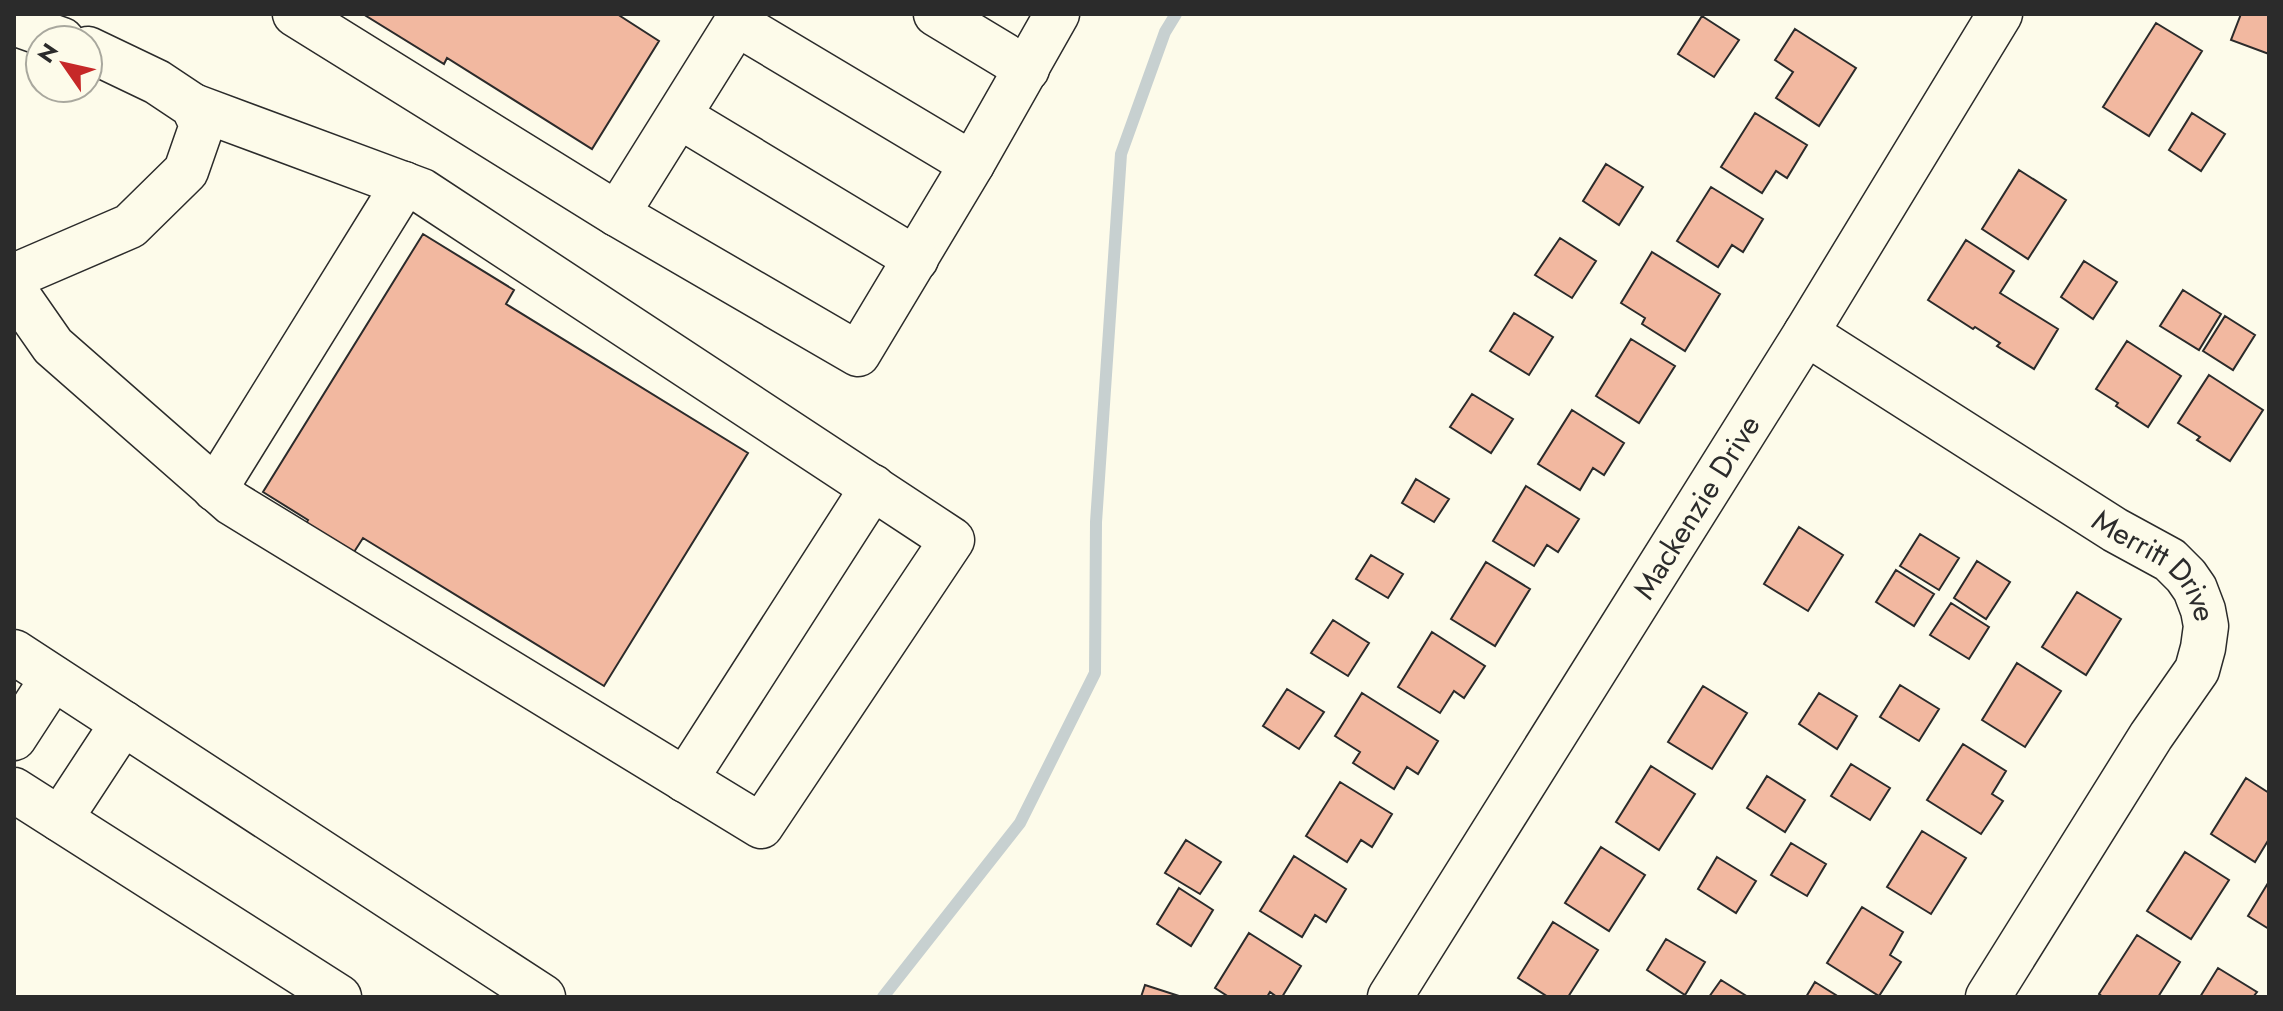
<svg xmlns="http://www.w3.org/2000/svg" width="2283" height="1011" viewBox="0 0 2283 1011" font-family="Jost,sans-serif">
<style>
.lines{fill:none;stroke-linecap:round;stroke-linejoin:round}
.stream{stroke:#c7d0d0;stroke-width:12}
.building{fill:#f2b8a0;stroke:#2b2b2b;stroke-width:2}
.minor-casing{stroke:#2b2b2b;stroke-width:47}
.minor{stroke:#fdfbea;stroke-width:44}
.labels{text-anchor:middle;stroke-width:6;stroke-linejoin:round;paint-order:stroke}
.street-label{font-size:30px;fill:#2b2b2b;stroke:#fdfbea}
</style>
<rect width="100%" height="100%" fill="#fdfbea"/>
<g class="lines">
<!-- stream -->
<path class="stream" d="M883,997L1020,823L1095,673L1096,522L1121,154L1165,32L1176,14"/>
</g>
<!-- building -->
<path class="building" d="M363,14H617L659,41L592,149L447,58L444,64Z
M2241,14H2269V54L2231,40Z
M1702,16L1739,40L1714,77L1678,54Z
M2156,23L2202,51L2149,136L2103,107Z
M1795,29L1856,68L1819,126L1776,98L1793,72L1775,60Z
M1755,113L1807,145L1787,178L1776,171L1762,193L1721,167Z
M2192,113L2225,134L2201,171L2169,150Z
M1606,164L1643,187L1619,225L1583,201Z
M2019,170L2066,200L2028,259L1982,229Z
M1711,187L1763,219L1743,252L1732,245L1718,267L1677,241Z
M423,234L514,290L506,304L748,453L604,686L363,538L347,563L299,534L308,520L263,492Z
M1560,238L1596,261L1572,298L1535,275Z
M1966,240L2014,271L2000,293L2058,329L2034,369L1997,346L2000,343L1975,327L1973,329L1928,300Z
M1652,252L1720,294L1685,351L1642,324L1645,318L1621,303Z
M2084,261L2117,282L2093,319L2061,297Z
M2183,290L2221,314L2199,350L2160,326Z
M1514,313L1553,337L1529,375L1490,351Z
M2225,316L2255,335L2233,370L2203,351Z
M1631,339L1675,366L1639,423L1596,396Z
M2127,341L2181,376L2148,427L2116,406L2118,403L2096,389Z
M2209,375L2263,410L2230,461L2197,440L2200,437L2178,423Z
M1472,394L1513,419L1491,453L1450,427Z
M1572,410L1624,443L1604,475L1593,468L1580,490L1538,464Z
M1416,479L1449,499L1434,522L1402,503Z
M1526,486L1579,519L1558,552L1547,545L1534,566L1493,541Z
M1799,527L1843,555L1808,611L1764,584Z
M1920,534L1959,558L1939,590L1900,566Z
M1371,555L1403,574L1388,598L1356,579Z
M1977,561L2010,582L1986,619L1954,598Z
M1486,562L1530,589L1495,646L1451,619Z
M1896,570L1934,594L1914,626L1876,602Z
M2077,592L2121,619L2086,675L2042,647Z
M1951,603L1989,627L1969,659L1930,635Z
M1333,620L1369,643L1348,676L1311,653Z
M1432,632L1485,666L1464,698L1454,691L1440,713L1398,687Z
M2017,663L2061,691L2025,747L1982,720Z
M1900,685L1939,709L1919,741L1880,717Z
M1703,686L1747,713L1712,769L1668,742Z
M1287,689L1324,712L1299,749L1263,726Z
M1362,693L1438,741L1418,774L1407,767L1394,789L1353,763L1360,752L1335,736Z
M1819,693L1857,716L1837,749L1799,724Z
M1963,744L2006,771L1992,794L2003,801L1981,834L1927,800Z
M1851,764L1890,788L1870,820L1831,796Z
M1651,766L1695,794L1659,850L1616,822Z
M1767,776L1805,800L1785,832L1747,808Z
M2246,778L2269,793V839L2255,862L2211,834Z
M1340,782L1392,814L1372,847L1361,840L1347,862L1306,836Z
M1922,831L1966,858L1931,914L1887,887Z
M1186,840L1221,862L1200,894L1165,873Z
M1791,843L1826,864L1807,896L1771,875Z
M1601,847L1645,875L1609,931L1565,903Z
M2185,852L2229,880L2191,939L2147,911Z
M1294,856L1346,889L1326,922L1315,915L1302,937L1260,911Z
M1717,857L1756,881L1736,913L1698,889Z
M2268,883L2269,884V929L2248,916Z
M1179,888L1213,910L1191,946L1157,924Z
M1862,907L1903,932L1890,955L1901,962L1879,996L1827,963Z
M1553,922L1598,950L1568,997H1548L1518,978Z
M1249,933L1301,966L1282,997H1277L1270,992L1267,997H1229L1215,988Z
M2137,935L2180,962L2158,997H2103L2099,994Z
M1666,939L1705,962L1685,995L1647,970Z
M2218,968L2257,992L2253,997H2200Z
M1721,980L1748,997H1709Z
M1815,982L1839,997H1806Z
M1145,985L1179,996L1178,997H1141Z"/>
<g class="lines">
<!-- minor casing -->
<g class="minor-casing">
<g id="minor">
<path d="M295,14L617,214L858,354L972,164L1057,14"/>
<path d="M936,14L1027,69"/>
<path d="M14,23L62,40"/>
<path d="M736,23L972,164"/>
<path d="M679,116L916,259"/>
<path d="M617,214L742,14"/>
<path d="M14,276L130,226L186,171L202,125L193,106L157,82L88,49"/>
<path d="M14,290L53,346L232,503L761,826L952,540L422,191L193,106"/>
<path id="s1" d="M1806,333L2115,530L2170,560L2186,576L2195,589L2203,610L2206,626L2203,648L2197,670L2151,736L1988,997"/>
<path d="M215,489L404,184"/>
<path d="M14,652L543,997"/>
<path d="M14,738L53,678"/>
<path d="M685,780L873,487"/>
<path d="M14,790L339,997"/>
<path d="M60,819L123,723"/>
<path id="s2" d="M1390,997L1806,333L2000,14"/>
</g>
</g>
<!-- minor -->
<use href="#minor" class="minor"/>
</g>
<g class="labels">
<!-- street labels -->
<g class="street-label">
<text dy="10" stroke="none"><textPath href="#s2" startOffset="578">Mackenzie Drive</textPath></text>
<text dy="10" stroke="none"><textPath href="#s1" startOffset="422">Merritt Drive</textPath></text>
</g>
</g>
<!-- border -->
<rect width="2283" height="1011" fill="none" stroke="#2b2b2b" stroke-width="32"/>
<!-- north arrow -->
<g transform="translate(64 64) rotate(304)"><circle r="38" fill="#fdfbea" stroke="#a9a89e" stroke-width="2"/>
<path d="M0-6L14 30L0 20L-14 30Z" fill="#c62828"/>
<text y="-12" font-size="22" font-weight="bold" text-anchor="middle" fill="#2b2b2b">N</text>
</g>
</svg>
